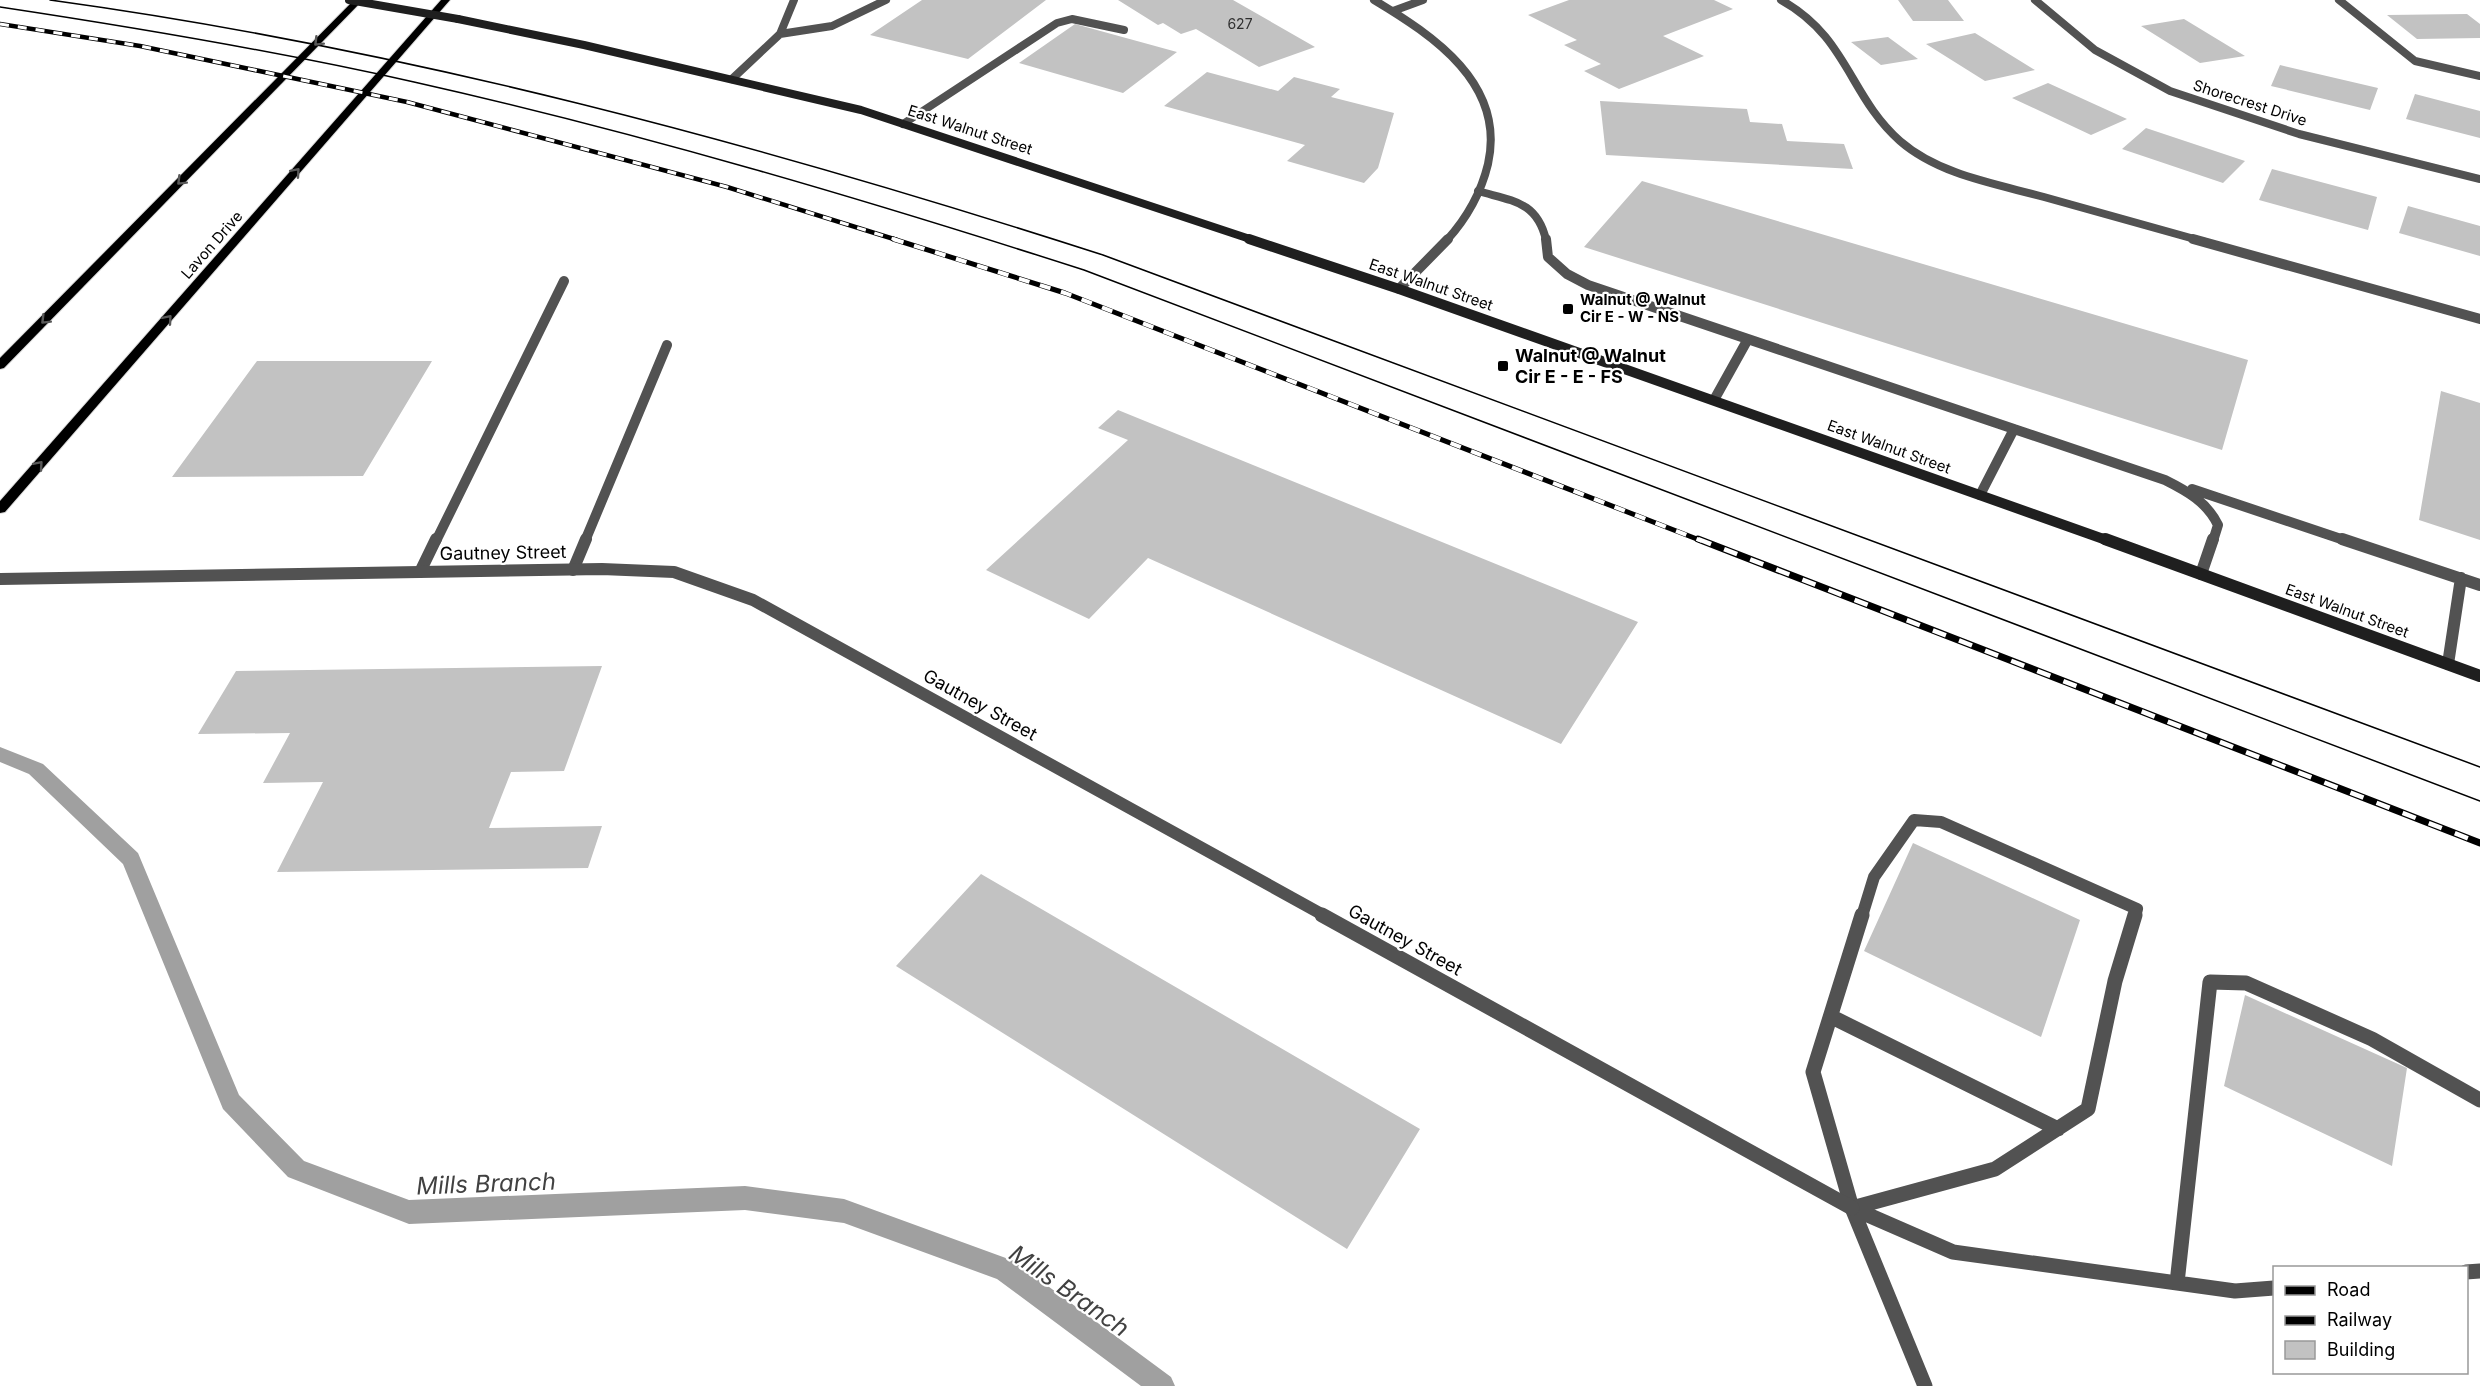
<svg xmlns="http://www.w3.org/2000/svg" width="2480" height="1386" viewBox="0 0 2480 1386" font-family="Inter,sans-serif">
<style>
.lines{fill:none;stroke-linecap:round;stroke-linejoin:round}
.stream{fill:#a0a0a0;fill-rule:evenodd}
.building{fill:#c2c2c2}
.primary-casing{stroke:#dbdbdb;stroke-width:2}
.lane-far3{stroke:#525252;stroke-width:8}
.lane-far2{stroke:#525252;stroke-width:10}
.lane-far1{stroke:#525252;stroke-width:12}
.lane{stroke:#525252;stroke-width:15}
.street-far3{stroke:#525252;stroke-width:8}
.street-far2{stroke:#525252;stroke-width:10}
.street-far1{stroke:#525252;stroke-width:12}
.street{stroke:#525252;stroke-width:15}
.secondary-far2{stroke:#1f1f1f;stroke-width:8}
.secondary-far1{stroke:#1f1f1f;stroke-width:10}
.secondary{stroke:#1f1f1f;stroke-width:12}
.primary{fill:#000;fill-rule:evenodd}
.tram{stroke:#000;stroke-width:1.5}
.rail-far2-casing{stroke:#000;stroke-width:4.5}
.rail-far1-casing{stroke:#000;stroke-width:5}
.rail-casing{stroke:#000;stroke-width:7}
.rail-far2{stroke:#fff;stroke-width:3;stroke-dasharray:9;stroke-linecap:butt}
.rail-far1{stroke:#fff;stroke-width:4;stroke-dasharray:11;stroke-linecap:butt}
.rail{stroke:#fff;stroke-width:4.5;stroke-dasharray:14;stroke-linecap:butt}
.secondary-bridge{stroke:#1f1f1f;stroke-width:8}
.oneway{stroke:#595959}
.poi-dot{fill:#000;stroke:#fff;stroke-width:2}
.labels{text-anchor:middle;stroke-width:4.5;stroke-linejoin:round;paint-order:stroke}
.far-number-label{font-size:14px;fill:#303030}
.far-street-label{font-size:15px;fill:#000;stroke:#fff}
.far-poi-label{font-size:15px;font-weight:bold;fill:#000;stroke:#fff;text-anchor:start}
.poi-label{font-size:18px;font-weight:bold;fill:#000;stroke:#fff;text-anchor:start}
.street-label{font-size:18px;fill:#000;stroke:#fff}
.near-water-label{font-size:24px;font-style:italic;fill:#414141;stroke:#fff}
</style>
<rect width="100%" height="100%" fill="#fff"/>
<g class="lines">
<!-- stream -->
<path class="stream" d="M0,747L43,764L138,853L239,1095L304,1161L409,1200L745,1186L844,1199L1014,1261L1171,1377L1175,1386H1141L997,1279L844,1223L745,1210L409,1224L288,1177L223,1109L123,864L29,774L0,762Z"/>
</g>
<!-- building -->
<path class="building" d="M922,0H1046L968,59L870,35Z
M1118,0H1233L1315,47L1259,67L1196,29L1181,34L1163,23L1158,25Z
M1569,0H1714L1733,9L1663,36L1704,56L1619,89L1584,71L1601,64L1564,45L1577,40L1528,15Z
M1898,0H1948L1964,21H1913Z
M2467,14L2480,24V38L2417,39L2387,15Z
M2184,19L2245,56L2200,63L2141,26Z
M1075,24L1177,52L1123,93L1019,63Z
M1975,33L2035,70L1985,81L1926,44Z
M1888,37L1918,59L1881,65L1851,42Z
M2280,65L2378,88L2370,110L2271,86Z
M1207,72L1278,91L1294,77L1340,89L1331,97L1394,113L1378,168L1364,183L1287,161L1305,145L1164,106Z
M2048,83L2127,119L2091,135L2012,98Z
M2415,94L2480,111V138L2406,119Z
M1600,101L1747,109L1750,122L1782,124L1787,141L1844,144L1853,169L1606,155Z
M2146,128L2245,161L2223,183L2122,149Z
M2272,169L2377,197L2368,230L2259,200Z
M1642,181L2248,360L2222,450L1584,247Z
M2408,206L2480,226V256L2399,233Z
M257,361H432L363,476L172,477Z
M2441,391L2480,403V540L2419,520Z
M1118,410L1638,622L1561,744L1148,558L1089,619L986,570L1128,440L1098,428Z
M602,666L564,771L511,772L489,828L602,826L588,868L277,872L323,782L263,783L290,733L198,734L236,671Z
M1913,843L2080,920L2041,1037L1864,951Z
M981,874L1420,1129L1347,1249L896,966Z
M2245,995L2407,1068L2392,1166L2224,1086Z"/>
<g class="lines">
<!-- primary casing -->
<g class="primary-casing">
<path id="primary" d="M354,0H363L4,368L0,369V358Z
M441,0H450L5,512L0,513V501Z"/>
</g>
<!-- lane-far3 -->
<path class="lane-far3" d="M1781,0C1848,37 1849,96 1900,141C1939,175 1997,184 2044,197C2096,212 2147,226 2198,240
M2339,0L2415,61L2480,76
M780,34L832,26L886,0
M732,79L780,34L794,0
M903,124L1057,23L1072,19L1124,30
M1478,191C1512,201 1537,201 1546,240"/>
<!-- lane-far2 -->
<path class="lane-far2" d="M1546,239L1548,257L1567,274L1588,285L2165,480C2187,491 2207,502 2218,525L2213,541
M2193,239L2480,319
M1714,400L1748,339
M2192,489L2347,541
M1980,495L2014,429
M436,541L564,281
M585,541L667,345"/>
<!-- lane-far1 -->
<path class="lane-far1" d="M2342,539L2480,585
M573,570L586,539
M420,572L436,539
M2201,574L2213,539
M2448,664L2461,578
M1862,916L1874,877L1914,820L1941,822L2137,909L2135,916"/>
<!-- lane -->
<path class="lane" d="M1832,1017L2058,1129
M1852,1208L1925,1386
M1852,1208L1813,1072L1862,915
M1852,1208L1995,1169L2088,1109L2115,981L2135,915
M1852,1208L1953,1252L2235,1291L2274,1288
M2466,1272L2480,1271
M2177,1283L2210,982L2246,983L2372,1039L2480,1100"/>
<!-- street-far3 -->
<path class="street-far3" d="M1374,0C1434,36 1506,84 1488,164C1481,193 1466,219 1447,240
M2035,0L2095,50L2170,91L2299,134L2480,179
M1393,11L1423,0"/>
<!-- street-far2 -->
<path class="street-far2" d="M1399,289L1448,239"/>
<!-- street-far1 -->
<path class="street-far1" d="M0,579L602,569L674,572L753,600L1325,916"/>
<!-- street -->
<path class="street" d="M1322,915L1852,1208"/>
<!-- secondary-far2 -->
<path class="secondary-far2" d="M458,19L584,45L861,110L1253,240"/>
<!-- secondary-far1 -->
<path class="secondary-far1" d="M1249,239L1399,289L2109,541"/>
<!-- secondary -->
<path class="secondary" d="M2105,539L2480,676"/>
<!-- primary -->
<use href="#primary" class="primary"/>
<!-- tram -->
<path class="tram" d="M50,0C408,49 759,144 1103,255L2480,767
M0,7C139,28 277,51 414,82C641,133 863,199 1084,270L2480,801"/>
<!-- rail-far2 casing -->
<g class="rail-far2-casing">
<path id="rail-far2" d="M0,24L140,46L407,102L727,187L897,240"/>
</g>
<!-- rail-far1 casing -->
<g class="rail-far1-casing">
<path id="rail-far1" d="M893,239L1065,293L1702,541"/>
</g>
<!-- rail casing -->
<g class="rail-casing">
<path id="rail" d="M1698,539L2480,843"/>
</g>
<!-- rail-far2 -->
<use href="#rail-far2" class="rail-far2"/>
<!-- rail-far1 -->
<use href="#rail-far1" class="rail-far1"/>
<!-- rail -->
<use href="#rail" class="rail"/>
<!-- secondary-bridge -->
<path class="secondary-bridge" d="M349,0L458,19"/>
</g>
<!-- one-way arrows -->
<defs><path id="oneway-chevron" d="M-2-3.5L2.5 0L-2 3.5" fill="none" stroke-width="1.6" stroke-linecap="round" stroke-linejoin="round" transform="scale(1.5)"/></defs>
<g class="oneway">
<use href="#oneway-chevron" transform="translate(318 42) rotate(135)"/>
<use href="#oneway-chevron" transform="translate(296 172) rotate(-49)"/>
<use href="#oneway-chevron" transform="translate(181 181) rotate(135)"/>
<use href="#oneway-chevron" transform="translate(168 319) rotate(-49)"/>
<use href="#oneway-chevron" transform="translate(45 320) rotate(135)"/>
<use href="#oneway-chevron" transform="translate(39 465) rotate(-49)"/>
</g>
<!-- markers -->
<g class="poi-dot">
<rect x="1562" y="303" width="12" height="12" rx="3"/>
<rect x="1497" y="360" width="12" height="12" rx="3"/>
</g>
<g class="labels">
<!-- far-number labels -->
<g class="far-number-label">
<text x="1240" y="29">627</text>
</g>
<!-- far-street labels -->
<g class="far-street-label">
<text transform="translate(2250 103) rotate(18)" y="5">Shorecrest Drive</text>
<text transform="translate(970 130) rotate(18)" y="5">East Walnut Street</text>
<text transform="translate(212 245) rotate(-49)" y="5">Lavon Drive</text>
<text transform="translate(1431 285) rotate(19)" y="5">East Walnut Street</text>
<text transform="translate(1889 447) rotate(20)" y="5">East Walnut Street</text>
<text transform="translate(2347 611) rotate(20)" y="5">East Walnut Street</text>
</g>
<!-- far-poi labels -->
<g class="far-poi-label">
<text x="1580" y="305">Walnut @ Walnut<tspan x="1580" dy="17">Cir E - W - NS</tspan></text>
</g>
<!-- poi labels -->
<g class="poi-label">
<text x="1515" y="362">Walnut @ Walnut<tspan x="1515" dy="21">Cir E - E - FS</tspan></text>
</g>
<!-- street labels -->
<g class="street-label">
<text transform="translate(503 553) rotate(-1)" y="6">Gautney Street</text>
<text transform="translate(980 705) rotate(29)" y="6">Gautney Street</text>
<text transform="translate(1405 940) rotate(29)" y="6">Gautney Street</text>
</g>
<!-- near-water labels -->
<g class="near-water-label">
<text transform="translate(486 1184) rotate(-2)" y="8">Mills Branch</text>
<text transform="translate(1069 1291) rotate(35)" y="8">Mills Branch</text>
</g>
</g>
<!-- legend -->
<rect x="2273" y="1266" width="195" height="108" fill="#ffffff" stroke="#999999" stroke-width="1.5"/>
<rect x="2285" y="1286" width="30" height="9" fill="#000000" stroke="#999999" stroke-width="1.5"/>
<text x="2327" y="1296" font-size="18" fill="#000000">Road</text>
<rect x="2285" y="1316" width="30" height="9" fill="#000000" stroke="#999999" stroke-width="1.5"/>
<text x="2327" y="1326" font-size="18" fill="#000000">Railway</text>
<rect x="2285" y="1341" width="30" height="18" fill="#c2c2c2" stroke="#999999" stroke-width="1.5"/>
<text x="2327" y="1356" font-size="18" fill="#000000">Building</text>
</svg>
